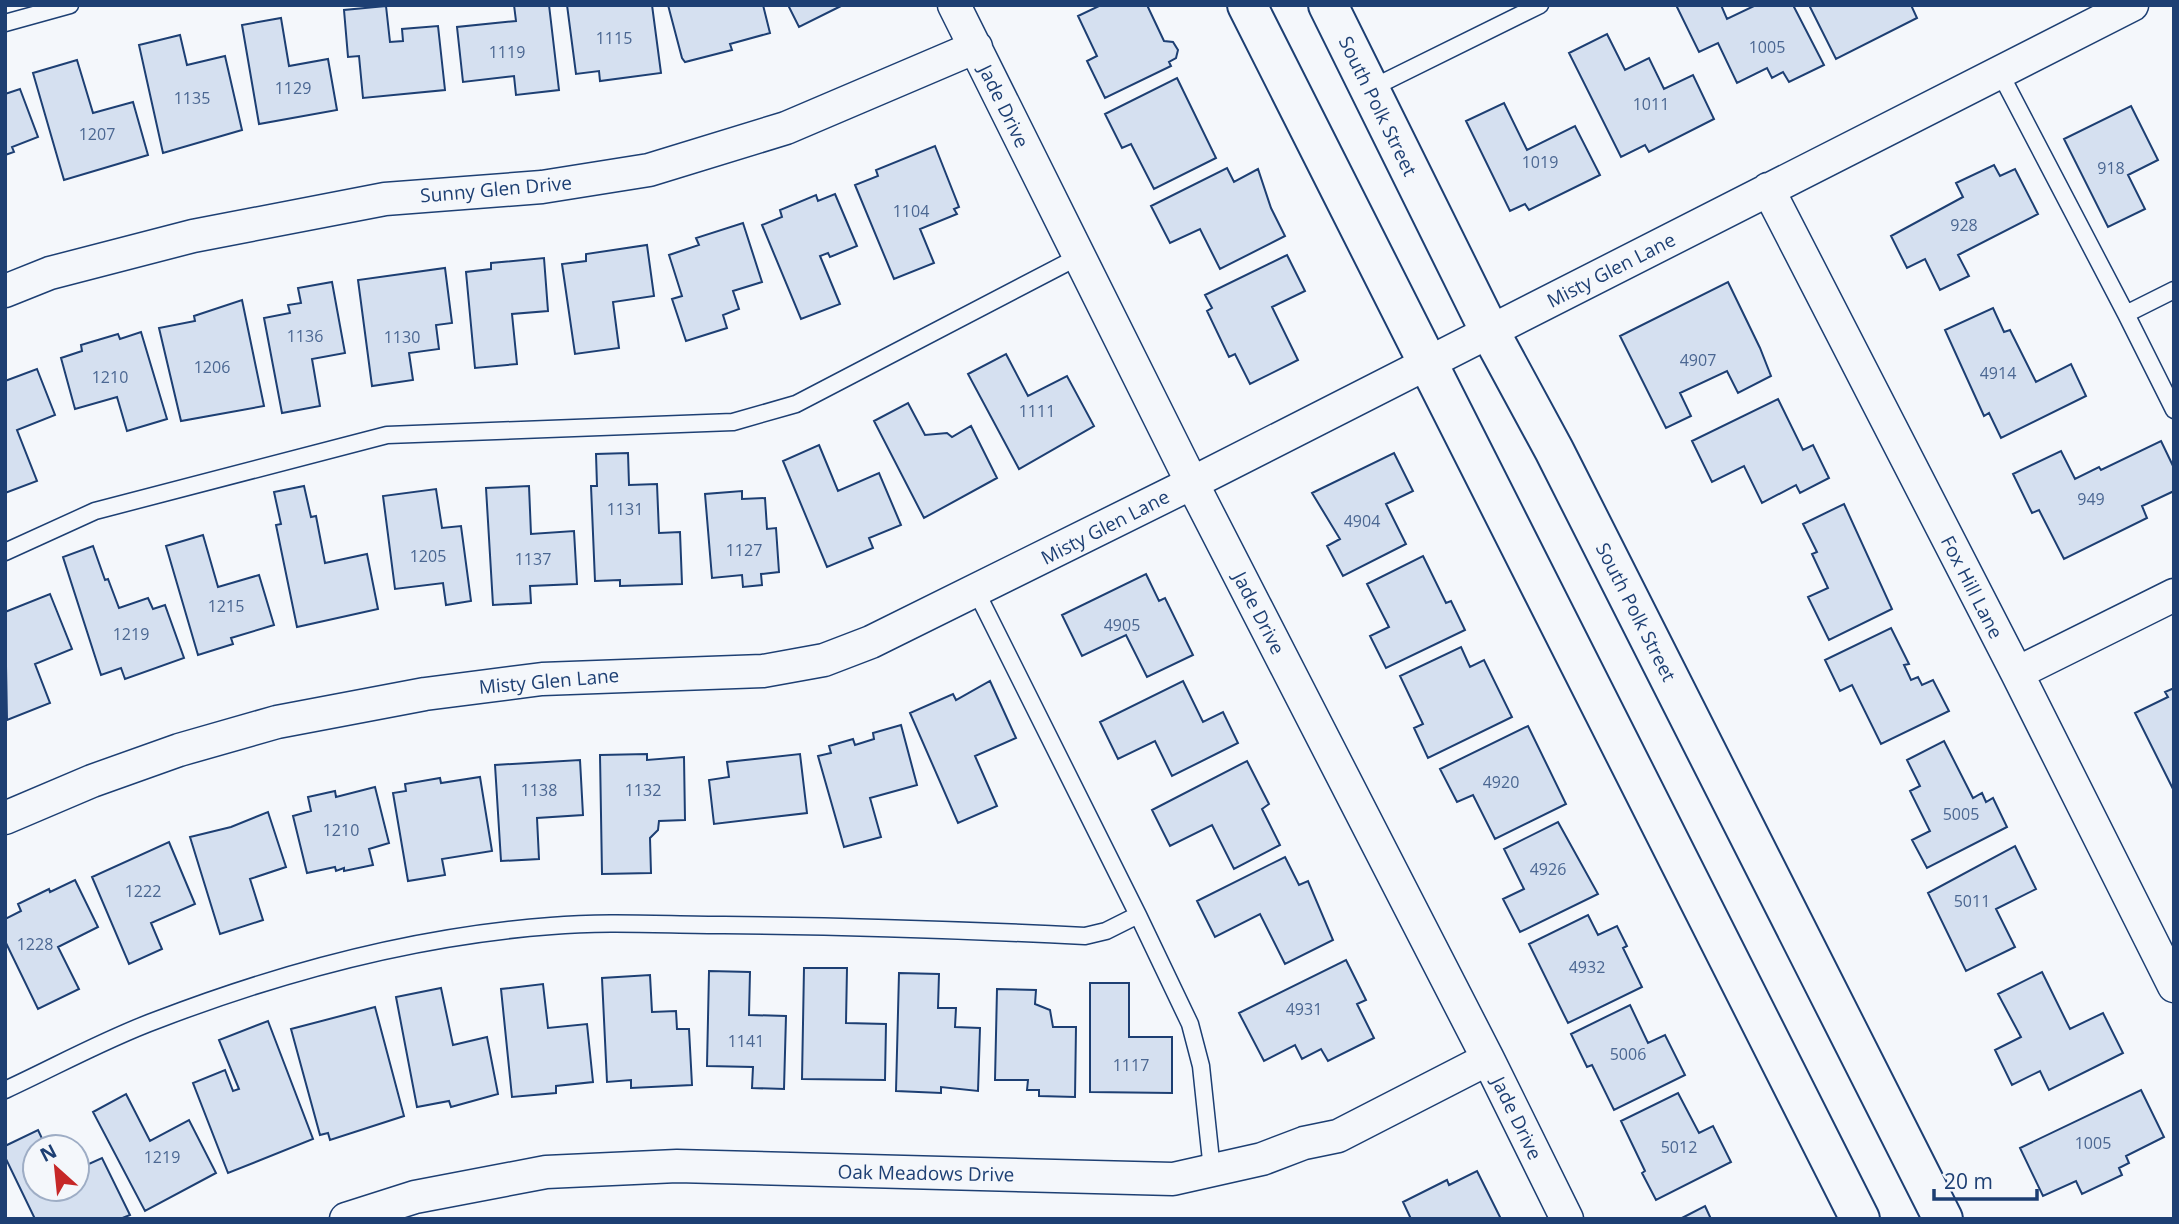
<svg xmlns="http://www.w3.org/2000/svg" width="2179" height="1224" viewBox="0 0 2179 1224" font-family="'Open Sans',sans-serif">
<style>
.building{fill:#d5e0f0;stroke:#1d3f73;stroke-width:2}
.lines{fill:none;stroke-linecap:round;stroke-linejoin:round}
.lane-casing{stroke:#1d3f73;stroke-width:19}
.street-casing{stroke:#1d3f73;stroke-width:35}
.secondary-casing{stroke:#1d3f73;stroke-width:42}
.lane{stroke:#f4f7fb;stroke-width:16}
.street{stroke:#f4f7fb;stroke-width:32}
.secondary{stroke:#f4f7fb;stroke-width:38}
.labels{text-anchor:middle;stroke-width:5;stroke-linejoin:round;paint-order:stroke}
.number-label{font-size:16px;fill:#4b6792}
.street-label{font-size:19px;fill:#1d3f73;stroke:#f4f7fb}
</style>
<rect width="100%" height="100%" fill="#f4f7fb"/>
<!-- building -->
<path class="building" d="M514,5H549L559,90L516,95L514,76L463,82L457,27L516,21Z
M567,5H652L661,73L600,81L599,71L576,74Z
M668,5H763L770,33L730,44L732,50L685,62L682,58Z
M788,5H843L799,27Z
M1101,5H1147L1164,41L1173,42L1178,50L1176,58L1169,62L1171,66L1105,98L1087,61L1097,56L1078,16Z
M1676,5H1721L1727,19L1756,5H1793L1824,65L1789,82L1783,72L1772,78L1767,68L1737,83L1718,43L1699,52Z
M1809,5H1911L1917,18L1836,59Z
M386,6L390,42L403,41L402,29L438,26L445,90L363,98L359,56L348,57L344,10Z
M281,18L289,66L328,59L337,110L259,124L242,25Z
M1607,34L1625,70L1649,58L1664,89L1693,75L1714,119L1649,152L1645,145L1621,157L1569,53Z
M180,35L187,65L225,56L242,130L163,153L139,45Z
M77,60L93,113L133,102L148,155L64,180L33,73Z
M1177,78L1216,158L1154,189L1131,144L1122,148L1105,114Z
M20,89L38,137L12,147L14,152L5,155V94Z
M1504,103L1527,150L1575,126L1600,175L1529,210L1525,204L1510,211L1466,121Z
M2131,106L2158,160L2128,175L2145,209L2108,227L2064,139Z
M935,146L959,207L954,209L957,214L920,229L934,263L894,279L855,185L878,176L876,170Z
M1994,165L2000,176L2015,169L2038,214L1958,255L1969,276L1940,290L1925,259L1907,268L1891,236L1963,197L1956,183Z
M1227,168L1234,182L1258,169L1271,208L1285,236L1220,269L1200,229L1170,243L1151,206Z
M835,194L857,246L830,257L828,253L820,256L840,304L801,319L762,225L782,217L780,210L816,195L818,201Z
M743,223L762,282L733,291L739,309L723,315L727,328L686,341L672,299L682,296L669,255L699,245L696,238Z
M647,245L654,296L613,302L619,348L575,354L562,264L586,261V254Z
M1287,255L1305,291L1272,307L1298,360L1250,384L1235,354L1229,357L1207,311L1212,308L1205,295Z
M544,258L548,311L512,314L517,364L475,368L466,272L491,269V263Z
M445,268L452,323L436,325L439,349L409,353L413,380L372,386L358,280Z
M332,282L345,353L312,359L320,406L282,413L264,318L290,313L288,305L301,303L298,288Z
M1728,282L1760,348L1771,376L1738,393L1727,371L1680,393L1691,416L1666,428L1620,336Z
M242,300L264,406L181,421L159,328L195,321L194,316Z
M1993,308L2004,332L2010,330L2036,382L2071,364L2086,396L2001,438L1989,413L1984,416L1945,330Z
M141,332L167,419L127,431L117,397L75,409L61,358L82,351L81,345L118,334L120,339Z
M1006,354L1028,396L1067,376L1094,426L1019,469L968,374Z
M37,369L55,415L17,430L37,481L5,493V381Z
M1778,399L1803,450L1813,445L1829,478L1800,493L1796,485L1762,503L1744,466L1712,482L1692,441Z
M908,403L925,435L947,433L952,437L971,426L997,478L924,518L874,421Z
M2161,441L2174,468V491L2142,506L2147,518L2064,559L2039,510L2032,513L2013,474L2061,451L2075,479L2099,467L2101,470Z
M819,445L838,491L879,473L901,525L869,538L873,548L827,567L783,461Z
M628,453L629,485L657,484L659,533L680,532L682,584L620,586V580L595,581L591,486H597L596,454Z
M1394,453L1413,491L1386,504L1406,544L1343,576L1327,546L1340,539L1312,493Z
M304,486L311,517L316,516L325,563L367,554L378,609L297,627L276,525L281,524L274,492Z
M529,486L531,534L574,531L577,584L530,586L531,603L493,605L486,488Z
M436,489L442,528L461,526L471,601L446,605L443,583L395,589L383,496Z
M742,491V499L765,498L767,529L776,528L779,572L761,574L762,585L743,587L742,575L712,578L705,494Z
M1844,504L1892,609L1829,640L1808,597L1828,588L1812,554L1817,552L1803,524Z
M203,535L218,587L259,575L274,625L231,638L233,644L198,655L166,546Z
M93,546L105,580L108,579L119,608L148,598L153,609L165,605L184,658L125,679L121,668L101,675L63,557Z
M1423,556L1446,603L1451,601L1465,630L1386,668L1370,636L1389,627L1367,584Z
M1146,574L1159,601L1165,598L1193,655L1147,677L1126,635L1082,656L1062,615Z
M50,594L72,649L35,664L50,703L7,720L5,612Z
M1891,628L1909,664L1904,665L1911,680L1918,677L1922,685L1933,680L1949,711L1881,744L1852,685L1840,691L1825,660Z
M1461,647L1470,667L1484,660L1512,717L1428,758L1414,728L1423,724L1400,676Z
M990,681L1016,738L975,756L997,806L958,823L910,713L953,694L956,700Z
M1183,681L1203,722L1223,712L1238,743L1172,776L1155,741L1118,759L1100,722Z
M2174,688V788L2173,789L2135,713L2168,697L2165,692Z
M901,725L917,785L870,798L881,837L844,847L818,756L831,753L829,746L853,739L855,745L874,739L873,733Z
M1528,726L1566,804L1495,839L1473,795L1457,802L1440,769Z
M1944,741L1973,798L1982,793L1986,802L1993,798L2007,827L1927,868L1912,840L1930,831L1910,791L1920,786L1907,760Z
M647,754V760L684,757L685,820L659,821L658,830L650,838L651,873L602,874L600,755Z
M800,754L807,813L714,824L709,780L729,777L727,762Z
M580,760L583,815L537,818L539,859L501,861L495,765Z
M1247,761L1269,804L1262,809L1280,845L1234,869L1212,825L1170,846L1152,810Z
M480,777L492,851L442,859L445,875L408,881L393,793L406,791L405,784L440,778L441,783Z
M375,787L389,843L369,849L373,865L344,871V868L336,871L335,867L307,873L293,816L311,811L308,797L335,791L336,797Z
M268,812L286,867L250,879L263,920L220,934L190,837L231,827Z
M1558,822L1598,894L1520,932L1503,899L1524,889L1504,849Z
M169,842L195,904L151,923L162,949L129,964L92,877Z
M2015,846L2036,889L1996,909L2015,947L1966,971L1928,893Z
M1285,857L1299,885L1308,881L1333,940L1285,964L1260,914L1215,937L1197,901Z
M75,880L98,927L58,947L79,989L38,1009L5,941V919L21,911L18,904L49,889L50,892Z
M1588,915L1598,935L1617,926L1627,946L1623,948L1642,987L1568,1023L1529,944Z
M1346,960L1366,1000L1357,1004L1374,1038L1328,1061L1321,1049L1302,1059L1295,1045L1264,1061L1239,1013Z
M804,968H847L846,1023L886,1024L885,1080L802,1079Z
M709,971L750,972L749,1015L786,1016L784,1089L752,1088L753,1067L707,1066Z
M2042,972L2070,1029L2103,1013L2123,1053L2049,1090L2040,1071L2012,1085L1995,1050L2021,1037L1998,994Z
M899,973L939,974L938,1008H956L955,1027L980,1028L978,1091L941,1087V1093L896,1091Z
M650,975L652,1012L676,1011L677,1029H689L692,1085L631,1088V1080L607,1082L602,978Z
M1090,983H1129V1037H1172V1093L1090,1092Z
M543,984L548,1028L587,1024L593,1082L556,1086V1093L512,1097L501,989Z
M441,988L453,1045L487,1037L498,1094L451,1107L449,1101L417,1107L396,997Z
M997,989L1036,990L1035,1004L1050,1010L1053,1027H1076L1075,1097L1039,1096V1090H1027L1028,1080H995Z
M1630,1005L1648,1043L1665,1035L1685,1075L1614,1110L1592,1065L1587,1067L1571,1034Z
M375,1007L404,1116L330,1140L328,1133L320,1135L291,1029Z
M268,1021L313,1139L228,1173L193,1083L225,1070L233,1091L239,1089L219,1040Z
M2141,1090L2164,1137L2126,1156L2129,1163L2119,1168L2122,1175L2082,1194L2076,1181L2043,1196L2020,1148Z
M1678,1093L1699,1133L1713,1126L1731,1162L1656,1200L1642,1173L1645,1171L1621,1121Z
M126,1094L150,1141L189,1120L216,1173L145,1211L93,1112Z
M38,1130L46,1147H35V1189H77V1163L80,1168L102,1158L130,1215L120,1219H35L5,1157V1146Z
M1477,1171L1501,1219H1411L1403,1202L1447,1180L1449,1185Z
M1705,1206L1711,1219H1680Z"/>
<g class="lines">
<!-- lane casing -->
<g class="lane-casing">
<path id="lane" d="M5,23L70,5
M2000,73L2126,314L2174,410
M1370,89L1540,5
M2126,314L2174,290
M5,552L95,511L387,435L733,422L796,404L1078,257
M976,591L1138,915L1190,1024L1201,1066L1212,1170
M5,1090C55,1067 105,1039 157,1020C282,972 417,936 551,926C608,921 667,925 724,925C844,926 965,930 1085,936L1106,931L1138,915"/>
</g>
<!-- street casing -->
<g class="street-casing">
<path id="street" d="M954,5L1192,483L1488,1059L1567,1219
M1768,189L2017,673L2174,986
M5,291L50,273L193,236L385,199L542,187L649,170L786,128L976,47
M2017,673L2174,595
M5,818L92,781L179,750L277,722L425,694L542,679L763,671L824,660L871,642L1192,483L2132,5
M346,1219L415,1197L546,1172L677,1166L1173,1179L1262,1159L1304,1143L1338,1136L1488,1059"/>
</g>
<!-- secondary casing -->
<g class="secondary-casing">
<path id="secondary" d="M1247,5L1860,1219
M1328,5L1490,332L1554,450L1943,1219"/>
</g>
<!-- lane -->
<use href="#lane" class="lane"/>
<!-- street -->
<use href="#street" class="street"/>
<!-- secondary -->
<use href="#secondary" class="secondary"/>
</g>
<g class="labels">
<!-- number labels -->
<g class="number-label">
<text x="614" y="44">1115</text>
<text x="1767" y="53">1005</text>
<text x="507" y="58">1119</text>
<text x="293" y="94">1129</text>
<text x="192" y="104">1135</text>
<text x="1651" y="110">1011</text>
<text x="97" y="140">1207</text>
<text x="1540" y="168">1019</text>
<text x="2111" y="174">918</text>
<text x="911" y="217">1104</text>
<text x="1964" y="231">928</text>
<text x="305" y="342">1136</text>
<text x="402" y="343">1130</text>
<text x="1698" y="366">4907</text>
<text x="212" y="373">1206</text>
<text x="1998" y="379">4914</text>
<text x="110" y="383">1210</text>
<text x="1037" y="417">1111</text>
<text x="2091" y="505">949</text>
<text x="625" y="515">1131</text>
<text x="1362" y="527">4904</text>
<text x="744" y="556">1127</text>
<text x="428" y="562">1205</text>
<text x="533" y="565">1137</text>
<text x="226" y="612">1215</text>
<text x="1122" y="631">4905</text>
<text x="131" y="640">1219</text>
<text x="1501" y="788">4920</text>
<text x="539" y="796">1138</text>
<text x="643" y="796">1132</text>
<text x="1961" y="820">5005</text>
<text x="341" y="836">1210</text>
<text x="1548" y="875">4926</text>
<text x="143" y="897">1222</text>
<text x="1972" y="907">5011</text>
<text x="35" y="950">1228</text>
<text x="1587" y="973">4932</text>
<text x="1304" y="1015">4931</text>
<text x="746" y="1047">1141</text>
<text x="1628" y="1060">5006</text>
<text x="1131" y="1071">1117</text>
<text x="2093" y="1149">1005</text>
<text x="1679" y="1153">5012</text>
<text x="162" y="1163">1219</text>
</g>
<!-- street labels -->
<g class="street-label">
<text transform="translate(1004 106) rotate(64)" y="7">Jade Drive</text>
<text transform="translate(1378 106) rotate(64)" y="7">South Polk Street</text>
<text transform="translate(496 189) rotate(-5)" y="7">Sunny Glen Drive</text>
<text transform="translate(1611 270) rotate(-27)" y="7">Misty Glen Lane</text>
<text transform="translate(1105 527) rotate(-27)" y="7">Misty Glen Lane</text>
<text transform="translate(1972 587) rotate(63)" y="7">Fox Hill Lane</text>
<text transform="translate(1636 612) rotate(63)" y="7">South Polk Street</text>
<text transform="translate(1259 613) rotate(63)" y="7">Jade Drive</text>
<text transform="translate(549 681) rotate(-5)" y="7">Misty Glen Lane</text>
<text transform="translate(1517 1118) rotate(64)" y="7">Jade Drive</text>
<text transform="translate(926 1173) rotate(1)" y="7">Oak Meadows Drive</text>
</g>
</g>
<!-- border -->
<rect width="2179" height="1224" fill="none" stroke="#1d3f73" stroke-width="14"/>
<!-- north arrow -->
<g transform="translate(56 1168) rotate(333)"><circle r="33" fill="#f4f7fb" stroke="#9eadc5" stroke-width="2"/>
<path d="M0-5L12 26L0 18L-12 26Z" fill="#c62828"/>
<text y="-10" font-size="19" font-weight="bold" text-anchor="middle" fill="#1d3f73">N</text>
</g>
<!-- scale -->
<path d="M1934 1189v10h103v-10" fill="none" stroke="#1d3f73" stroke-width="3.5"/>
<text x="1944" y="1189" font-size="21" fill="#1d3f73" stroke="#f4f7fb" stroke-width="5" paint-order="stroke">20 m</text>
</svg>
